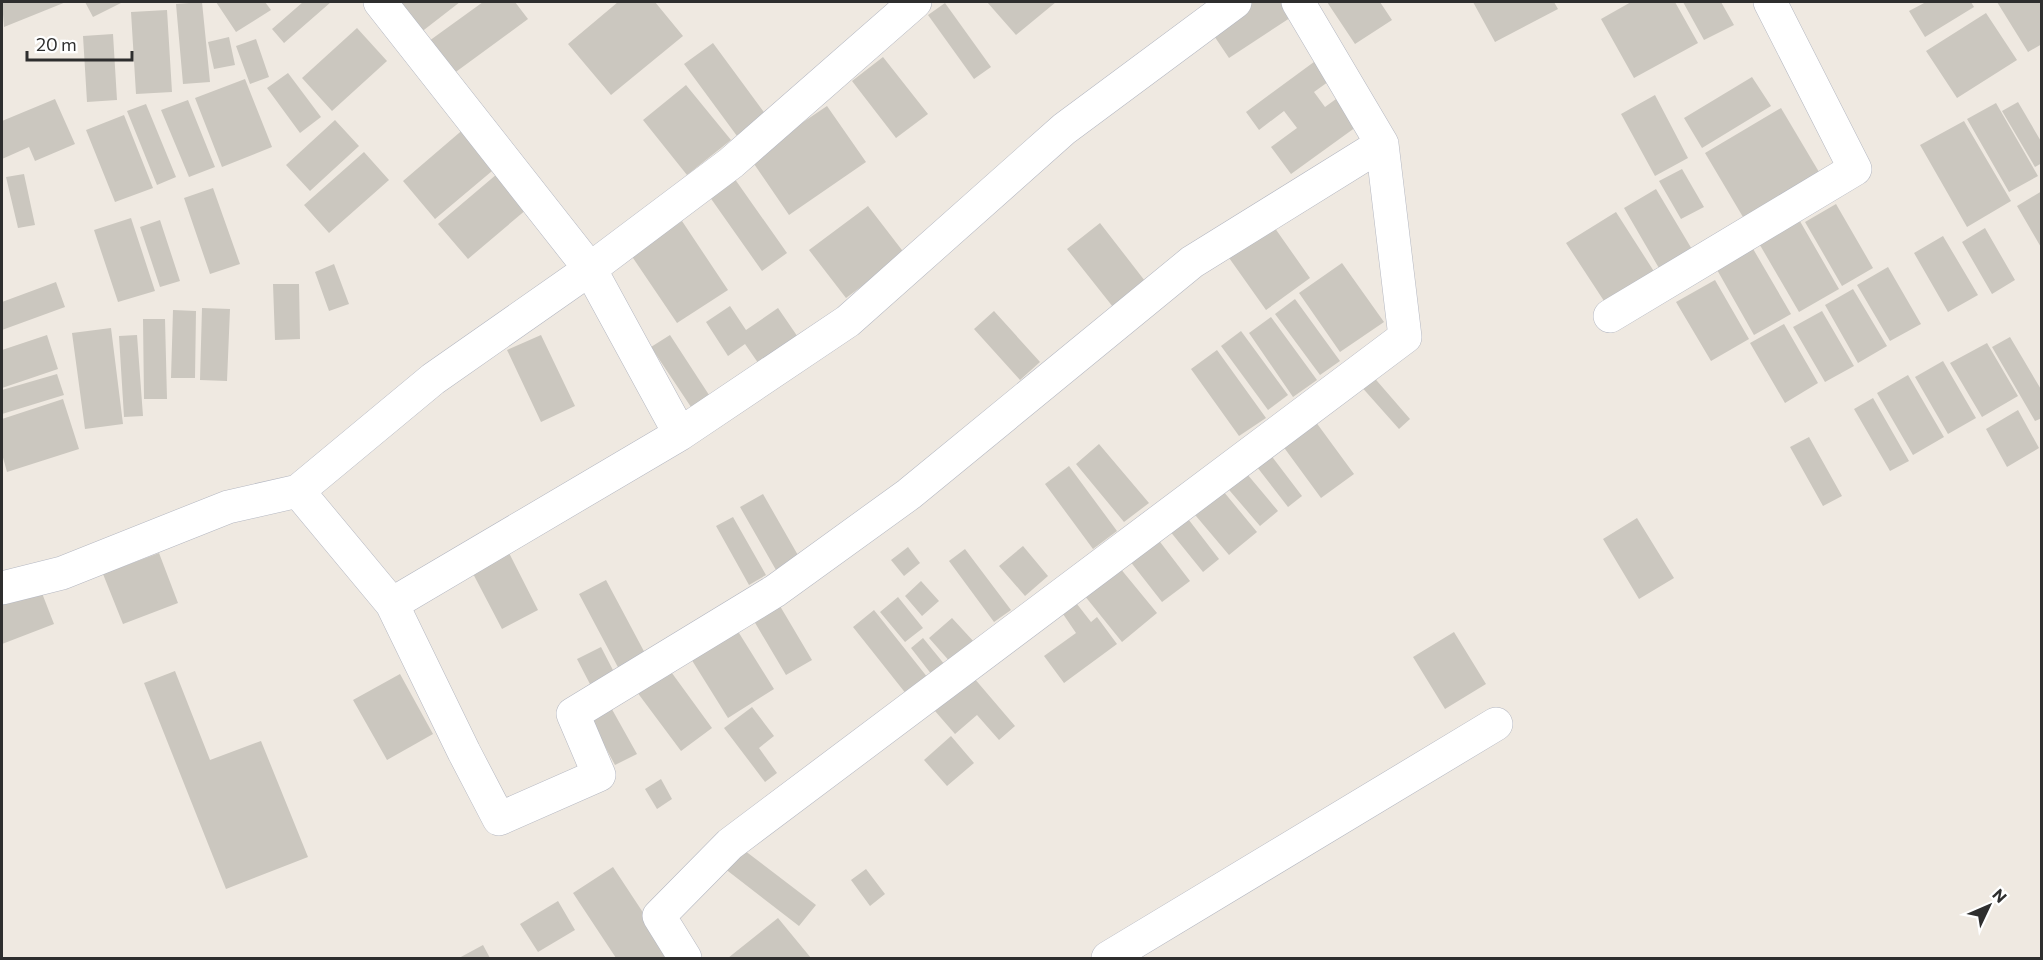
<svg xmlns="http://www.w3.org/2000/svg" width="2043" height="960" viewBox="0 0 2043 960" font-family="Commissioner,sans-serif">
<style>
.building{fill:#cbc7bf}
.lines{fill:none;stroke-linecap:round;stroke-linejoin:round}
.minor-casing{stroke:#b4b7c1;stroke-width:34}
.minor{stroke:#fff;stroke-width:33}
</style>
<rect width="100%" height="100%" fill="#efe9e1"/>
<!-- building -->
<path class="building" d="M2,2H66L4,27Z
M85,2H123L93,17Z
M202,2L210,82L183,84L176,4Z
M216,2H265L271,10L236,32Z
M303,2H331L284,43L272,29Z
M396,2H460L420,33Z
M483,2H515L528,19L453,74L429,41Z
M618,2H655L683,36L611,95L568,44Z
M987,2H1056L1016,35Z
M1234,2H1287L1296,14L1229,58L1204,21Z
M1327,2H1380L1392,20L1355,44Z
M1473,2H1554L1558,9L1495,42Z
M1631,2H1675L1698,43L1634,78L1601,19Z
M1683,2H1721L1734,25L1704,40Z
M1926,2H1971L1974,7L1925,37L1909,11Z
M1997,2H2042V44L2028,52Z
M945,3L991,67L974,79L928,15Z
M167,10L172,92L136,94L131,12Z
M1986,13L2017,60L1957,98L1926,51Z
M357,28L387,61L332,111L302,78Z
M113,34L117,100L87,102L83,36Z
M229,37L235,65L214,69L208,42Z
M256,39L269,77L250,84L236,46Z
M713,43L766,115L737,136L684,64Z
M883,57L928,114L896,138L852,81Z
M1318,59L1332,79L1314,92L1325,107L1336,99L1356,127L1291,174L1271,147L1297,128L1284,111L1259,130L1246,112Z
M288,73L321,117L300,133L267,88Z
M1752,77L1771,106L1702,148L1684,118Z
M245,79L272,147L222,167L195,98Z
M686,85L731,140L687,175L643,120Z
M1655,95L1688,158L1655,176L1621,114Z
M55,99L75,144L35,161L29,147L2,159V121Z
M188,100L215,167L189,177L161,110Z
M2018,102L2042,143V163L2035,167L2002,111Z
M1996,103L2038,176L2009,192L1967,119Z
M146,104L176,177L157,185L127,111Z
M827,106L866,162L789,215L750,158Z
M1781,108L1819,172L1743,217L1705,153Z
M124,115L153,188L115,202L86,130Z
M335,120L359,146L310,191L286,165Z
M1964,121L2011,201L1967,227L1920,145Z
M466,127L498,166L435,219L403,181Z
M364,152L389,180L329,233L304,205Z
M1682,169L1704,207L1681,219L1659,181Z
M24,174L35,225L18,228L6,177Z
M497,174L527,209L468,259L438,224Z
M732,175L787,253L762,271L707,193Z
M213,188L240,264L210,274L184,198Z
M1656,189L1696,256L1663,275L1624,208Z
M2042,191V249L2017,206Z
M1836,204L1873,268L1842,286L1805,222Z
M868,206L905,254L846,298L809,250Z
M1616,212L1655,273L1606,304L1566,243Z
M1797,216L1839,289L1799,312L1757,240Z
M131,218L155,291L118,302L94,230Z
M160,220L180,281L160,287L140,227Z
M682,221L728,290L677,323L631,255Z
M1100,223L1145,281L1113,307L1067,249Z
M1272,224L1310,278L1266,310L1227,255Z
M1985,228L2015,280L1992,294L1962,242Z
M1943,236L1978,295L1948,312L1914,253Z
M1752,247L1791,314L1754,335L1716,268Z
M1342,263L1384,322L1340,352L1299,293Z
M334,264L349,304L329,311L315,272Z
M1888,267L1921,324L1890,341L1857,285Z
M1715,280L1749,339L1711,361L1676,302Z
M56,282L65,307L2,330V302Z
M273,284H299L300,339L275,340Z
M1853,289L1887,346L1858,363L1825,305Z
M1295,299L1340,361L1320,375L1275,314Z
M730,306L746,330L778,308L802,343L763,370L745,344L728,356L706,322Z
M202,308L230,309L227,381L200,380Z
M173,310L196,311L195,378H171Z
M994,311L1040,362L1020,380L974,329Z
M1822,311L1854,366L1825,382L1793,327Z
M1271,317L1317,380L1293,397L1249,333Z
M143,319H165L167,399H144Z
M1784,324L1818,383L1785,403L1750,343Z
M111,328L123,424L85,429L72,333Z
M1241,331L1288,395L1268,410L1221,346Z
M47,335L58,369L2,388V350Z
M137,335L143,416L124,417L119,336Z
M541,335L575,406L541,422L507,350Z
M670,335L711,398L693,410L651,347Z
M2010,337L2042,391V418L2035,421L1992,347Z
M1987,343L2018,396L1982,417L1950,363Z
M1217,350L1266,418L1239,436L1191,369Z
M1943,361L1976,418L1948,434L1915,377Z
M57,374L64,395L2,414V390Z
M1371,374L1410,419L1399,429L1359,384Z
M1908,375L1944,437L1913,455L1877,393Z
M1873,398L1909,461L1890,471L1854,409Z
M63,399L79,449L7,472L2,454V419Z
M2018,410L2039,448L2007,467L1986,429Z
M1310,414L1354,474L1321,498L1277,438Z
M1809,437L1842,496L1823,506L1790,447Z
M1099,444L1149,503L1124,522L1076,464Z
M1264,446L1302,496L1288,507L1250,458Z
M1069,466L1117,531L1093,549L1045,484Z
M1242,468L1278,511L1260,526L1224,484Z
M1214,480L1257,532L1229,555L1185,503Z
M763,494L799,557L776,570L740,507Z
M1182,511L1219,559L1203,572L1165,525Z
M733,517L766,575L749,585L716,526Z
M1637,518L1674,578L1639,599L1603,539Z
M1154,534L1190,581L1162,602L1126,556Z
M1023,546L1048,576L1025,596L999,566Z
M506,547L538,610L502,629L469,566Z
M908,547L920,563L904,576L891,560Z
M965,549L1011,610L994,622L949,561Z
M159,553L178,603L123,624L103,574Z
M1115,562L1157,613L1122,642L1080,590Z
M606,580L647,657L620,671L579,594Z
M921,581L939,601L922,616L905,596Z
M40,588L54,624L2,644V603Z
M898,597L923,628L905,642L880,612Z
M1077,604L1091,622L1097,617L1117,644L1064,683L1044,656L1076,633L1063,614Z
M780,606L812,660L786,675L754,621Z
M874,610L928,678L907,695L853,627Z
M952,618L975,643L952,664L929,638Z
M734,625L774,689L728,718L688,654Z
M1454,632L1486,684L1445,709L1413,657Z
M923,638L945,665L932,675L911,648Z
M601,647L615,674L591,686L577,659Z
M669,669L712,728L681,751L637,692Z
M175,671L210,760L261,741L308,857L226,889L144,683Z
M400,674L433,734L387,760L353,700Z
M974,678L1015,726L999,740L977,715L955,734L935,711Z
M609,704L637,754L615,765L588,715Z
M752,707L774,736L759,748L777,773L765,782L724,728Z
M951,736L974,763L947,786L924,760Z
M661,779L672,799L657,809L645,789Z
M740,847L816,905L799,926L724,868Z
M613,867L673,958H616L573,893Z
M866,869L885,894L870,906L851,880Z
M558,901L575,930L538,952L520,924Z
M778,918L811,958H728Z
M483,945L490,958H459Z"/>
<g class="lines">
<!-- minor casing -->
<g class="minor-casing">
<path id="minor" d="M380,2L590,269L680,434
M1610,316L1855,169L1770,2
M298,491L392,604L464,752L499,819L599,775L573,714L775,591L909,494L1192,262L1382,144L1298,2
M2,588L62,573L228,507L298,491L433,379L590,269L731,163L915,2
M392,604L680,434L848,321L1064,129L1235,2
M685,958L659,916L730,844L1405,337L1382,144
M1108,958L1496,724"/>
</g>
<!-- minor -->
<use href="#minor" class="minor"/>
</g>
<!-- border -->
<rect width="2043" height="960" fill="none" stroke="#2e2e2e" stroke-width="6"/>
<!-- north arrow -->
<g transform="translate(1989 906) rotate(46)" stroke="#ffffff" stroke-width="4.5" paint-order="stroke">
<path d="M0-4.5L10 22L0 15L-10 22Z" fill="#2e2e2e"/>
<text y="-9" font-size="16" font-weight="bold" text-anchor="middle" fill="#2e2e2e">N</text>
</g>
<!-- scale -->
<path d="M27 51v9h105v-9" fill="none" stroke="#2e2e2e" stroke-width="3"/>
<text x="36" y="51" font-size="18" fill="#2e2e2e" stroke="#ffffff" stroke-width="4.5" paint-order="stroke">20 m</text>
</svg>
